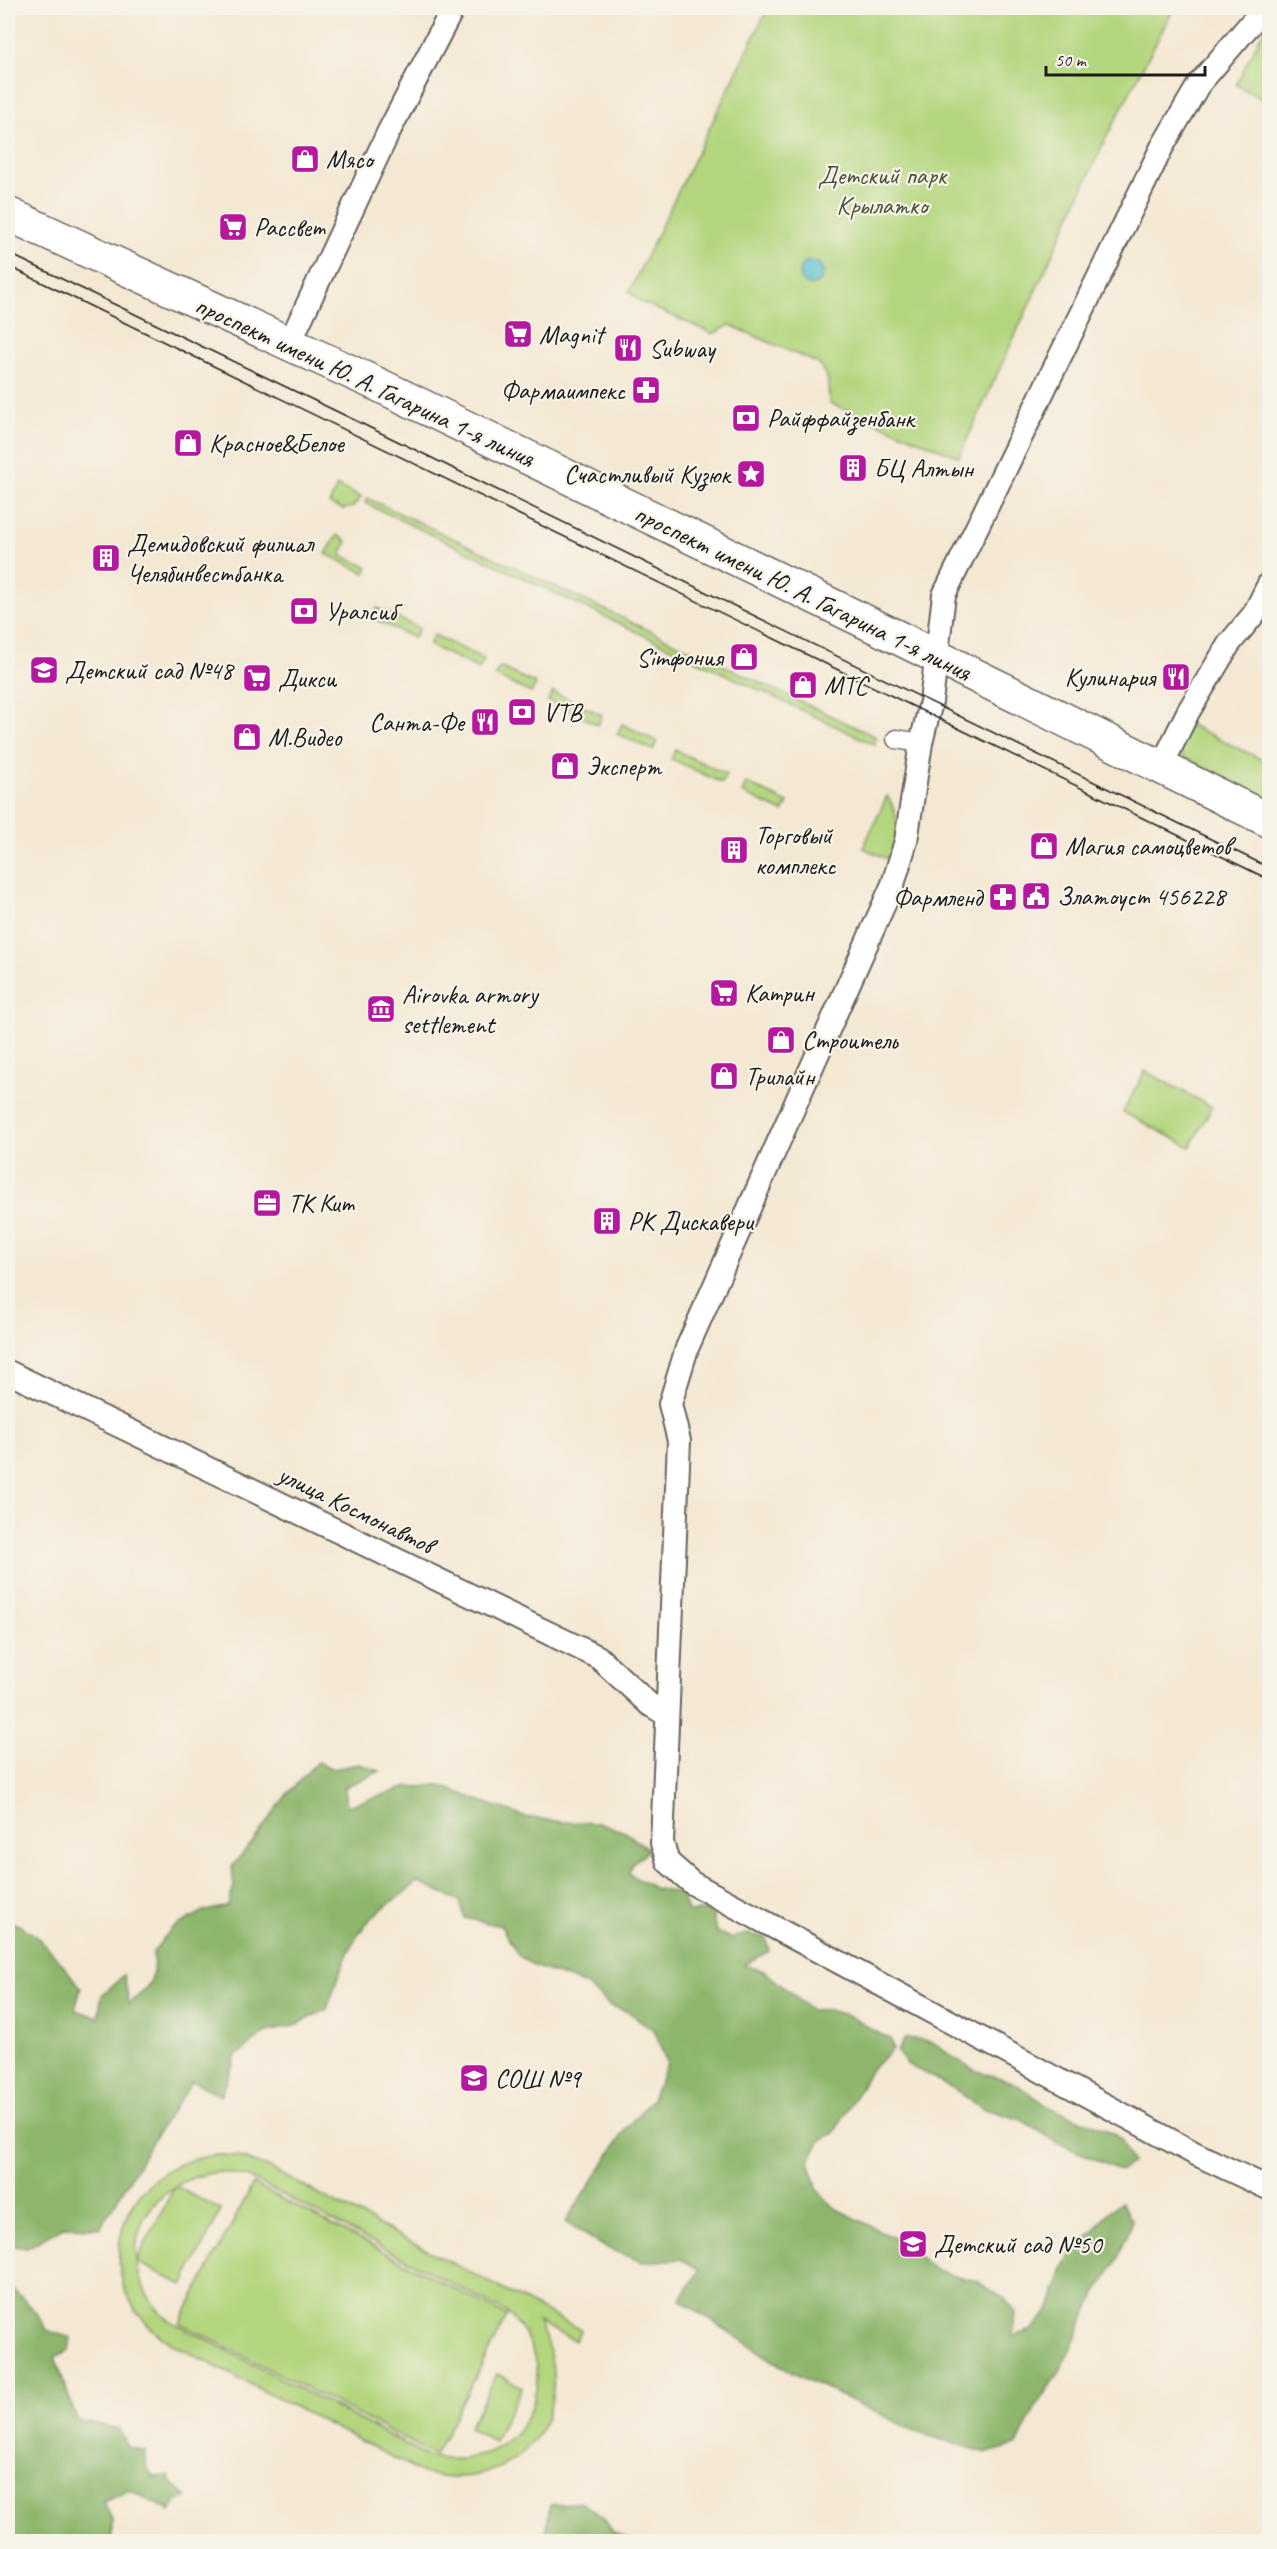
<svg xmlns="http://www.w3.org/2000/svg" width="1277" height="2549" viewBox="0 0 1277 2549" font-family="Caveat,sans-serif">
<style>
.green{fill:#b2d57d;stroke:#67784c;stroke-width:1.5;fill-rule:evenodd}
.forest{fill:#8db66c;stroke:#546944;stroke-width:1.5}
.water{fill:#55bfd2;stroke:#386e77;stroke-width:1.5}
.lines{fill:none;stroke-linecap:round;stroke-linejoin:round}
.pedestrian-casing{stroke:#68635c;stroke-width:21}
.minor-casing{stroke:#68635c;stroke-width:26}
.secondary-casing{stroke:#68635c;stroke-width:36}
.pedestrian{stroke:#fff;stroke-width:18}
.minor{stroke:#fff;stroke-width:22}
.secondary{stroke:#fff;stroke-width:33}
.tram{stroke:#1c1c1c;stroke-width:1.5}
.labels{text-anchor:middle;stroke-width:4.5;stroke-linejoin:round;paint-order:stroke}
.poi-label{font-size:26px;fill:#1c1c1c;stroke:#f7f3e8;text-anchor:start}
.park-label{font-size:26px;fill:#495439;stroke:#f7f3e8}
.street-label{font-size:26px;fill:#1c1c1c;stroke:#f7f3e8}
</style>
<rect width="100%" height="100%" fill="#f7f3e8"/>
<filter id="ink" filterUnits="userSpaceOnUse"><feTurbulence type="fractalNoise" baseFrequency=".0167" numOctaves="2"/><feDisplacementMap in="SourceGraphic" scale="12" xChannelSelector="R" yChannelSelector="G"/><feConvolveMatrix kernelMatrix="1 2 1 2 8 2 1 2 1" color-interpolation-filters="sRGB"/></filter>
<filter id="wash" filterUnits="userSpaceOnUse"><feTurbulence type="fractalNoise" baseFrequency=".008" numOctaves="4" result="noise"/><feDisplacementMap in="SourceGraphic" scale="24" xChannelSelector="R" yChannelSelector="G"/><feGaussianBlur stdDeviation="1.35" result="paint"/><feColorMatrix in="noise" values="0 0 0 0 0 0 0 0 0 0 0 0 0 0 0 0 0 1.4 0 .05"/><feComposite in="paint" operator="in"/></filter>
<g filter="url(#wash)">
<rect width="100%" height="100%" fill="#f4e8d3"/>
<!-- green -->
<path class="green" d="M768,8H1174L1104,142L959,457L829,403L828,379L819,364L730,325L713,334L641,302L629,292Z
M1269,19V103L1236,85Z
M337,486L361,497L353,507L343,509L329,504Z
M367,498L876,737L875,745L365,503Z
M337,535L347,541L341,555L368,567L365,573L326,554Z
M377,608L419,628L414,638L372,618Z
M434,635L484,659L479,669L429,645Z
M500,667L536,684L531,693L495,676Z
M553,692L602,715L598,725L548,701Z
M622,724L657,741L653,750L617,734Z
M1190,725L1269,763V799L1175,753Z
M675,750L726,774L722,783L671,759Z
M746,783L788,803L783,812L742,793Z
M887,796C902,817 897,838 894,862L863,848Z
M1145,1071L1212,1107L1190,1147L1123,1112Z
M221,2155L237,2156L267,2167L581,2330L575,2341L538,2322C584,2409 521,2497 423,2473L170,2343C81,2285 115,2160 221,2155ZM221,2172L246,2177L258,2182L506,2312C575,2376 519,2479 428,2456L167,2319C150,2303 139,2285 137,2262L183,2285L221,2210L175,2186L137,2260C131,2210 175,2175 221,2172Z
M253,2184L507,2316L435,2455L180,2323Z
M497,2374L522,2387L494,2441L469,2428Z"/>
<!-- forest -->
<path class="forest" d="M317,1762L333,1769L359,1764L380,1771L345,1787L347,1806L408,1787L441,1786L524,1817L563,1822L601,1823L627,1833L648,1850L632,1864L629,1874L654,1888L680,1894L688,1912L705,1911L713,1915L716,1932L731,1938L748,1934L766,1938L769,1951L744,1965L764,1971L811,2010C843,2006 863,2026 890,2039L893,2049L871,2069L834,2133L821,2140L809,2161L818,2191L835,2208L898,2240L936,2270L976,2281L1005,2299L1015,2311L1013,2336L1032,2330L1050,2308L1063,2268L1073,2250L1096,2229L1105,2216L1121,2202L1133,2221L1117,2260L1096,2294L1061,2369L1036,2406L1017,2445L987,2453L919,2433L789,2371L680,2300L700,2270L681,2259L642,2262L605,2247L565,2222L629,2125L652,2099L667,2064L654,2030L628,2012L609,2005L586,1985L534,1966L518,1955L501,1926L465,1918L460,1901L417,1882C404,1895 389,1902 376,1914C347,1940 340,1975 327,2009L294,2026L266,2032L236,2056L221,2096L192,2081L161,2127L100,2228L63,2227L27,2248L8,2245V1922C35,1925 65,1968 81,1988L75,2010L98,2017L102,1995L124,1975L129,2004C150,1987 156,1980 153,1952L171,1929L202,1912L228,1906L234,1886L232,1866L252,1843L287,1794Z
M906,2038L925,2040L937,2045L951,2056L974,2070L1013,2082L1051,2108L1107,2130L1121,2139L1132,2162L1121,2171L1056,2142L1022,2120L982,2108L951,2087L908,2065L897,2052Z
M8,2286C25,2298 37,2311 46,2330L71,2338L69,2350L55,2357L77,2420L119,2429L128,2447L146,2452V2467L154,2477L169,2476L172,2483L187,2496L180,2499L170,2511L129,2490L103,2501L112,2519V2541H8Z
M580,2502L602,2516L613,2532L631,2541H541L547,2526L550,2505Z"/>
<!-- water -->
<path class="water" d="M799 273a12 12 0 1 1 24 0a12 12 0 1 1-24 0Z"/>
</g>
<g filter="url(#ink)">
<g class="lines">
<!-- pedestrian casing -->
<g class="pedestrian-casing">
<path id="pedestrian" d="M896,739L921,743"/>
</g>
<!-- minor casing -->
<g class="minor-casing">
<path id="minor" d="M1264,8L1199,84L1162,147L944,595L931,702L921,743L906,841L893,884L687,1348L670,1404L679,1441L662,1843L668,1862L692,1883L1194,2153L1270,2189
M289,344L389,131L453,8
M1161,767L1188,712L1229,644L1254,614L1270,582
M8,1372L598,1657L649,1704L667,1715"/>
</g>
<!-- secondary casing -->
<g class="secondary-casing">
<path id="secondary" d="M8,214L381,386L903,640L1270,821"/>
</g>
<!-- pedestrian -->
<use href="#pedestrian" class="pedestrian"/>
<!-- minor -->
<use href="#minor" class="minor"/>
<!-- secondary -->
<use href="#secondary" class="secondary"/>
<!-- tram -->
<path class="tram" d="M8,253L340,413L1270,868
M8,266L1270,880"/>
</g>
</g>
<!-- icons -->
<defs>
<g id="shop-square" transform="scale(1.5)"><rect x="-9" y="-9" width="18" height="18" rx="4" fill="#b5179e" stroke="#f7f3e8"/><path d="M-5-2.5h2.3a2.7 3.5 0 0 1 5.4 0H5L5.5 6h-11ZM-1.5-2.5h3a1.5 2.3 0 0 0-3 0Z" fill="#fff"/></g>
<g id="supermarket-square" transform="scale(1.5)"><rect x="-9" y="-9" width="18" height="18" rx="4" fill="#b5179e" stroke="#f7f3e8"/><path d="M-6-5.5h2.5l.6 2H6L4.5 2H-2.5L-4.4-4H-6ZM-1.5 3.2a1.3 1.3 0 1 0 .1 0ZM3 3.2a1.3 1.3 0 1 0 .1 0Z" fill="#fff"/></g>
<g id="restaurant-square" transform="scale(1.5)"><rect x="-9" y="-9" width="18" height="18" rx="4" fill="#b5179e" stroke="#f7f3e8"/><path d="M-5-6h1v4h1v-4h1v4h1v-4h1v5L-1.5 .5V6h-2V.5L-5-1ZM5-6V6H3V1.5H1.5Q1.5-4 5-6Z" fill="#fff"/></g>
<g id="pharmacy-square" transform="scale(1.5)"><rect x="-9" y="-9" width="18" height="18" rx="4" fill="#b5179e" stroke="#f7f3e8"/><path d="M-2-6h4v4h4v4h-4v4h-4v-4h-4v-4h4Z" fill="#fff"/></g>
<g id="bank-square" transform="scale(1.5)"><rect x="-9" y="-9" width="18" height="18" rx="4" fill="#b5179e" stroke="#f7f3e8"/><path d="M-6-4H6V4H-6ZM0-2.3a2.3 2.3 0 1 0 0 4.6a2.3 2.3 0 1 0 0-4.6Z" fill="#fff"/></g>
<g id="building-square" transform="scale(1.5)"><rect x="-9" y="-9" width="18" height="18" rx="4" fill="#b5179e" stroke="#f7f3e8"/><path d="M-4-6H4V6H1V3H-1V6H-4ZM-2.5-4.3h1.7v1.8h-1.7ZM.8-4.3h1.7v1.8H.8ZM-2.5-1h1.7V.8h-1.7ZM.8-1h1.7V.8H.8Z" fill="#fff"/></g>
<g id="sight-square" transform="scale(1.5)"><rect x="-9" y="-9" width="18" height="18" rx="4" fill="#b5179e" stroke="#f7f3e8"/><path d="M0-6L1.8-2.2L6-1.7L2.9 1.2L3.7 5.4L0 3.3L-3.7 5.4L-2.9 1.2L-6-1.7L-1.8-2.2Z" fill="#fff"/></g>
<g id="school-square" transform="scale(1.5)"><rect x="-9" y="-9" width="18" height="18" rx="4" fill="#b5179e" stroke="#f7f3e8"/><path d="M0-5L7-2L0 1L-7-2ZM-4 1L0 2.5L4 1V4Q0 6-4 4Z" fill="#fff"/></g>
<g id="civic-square" transform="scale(1.5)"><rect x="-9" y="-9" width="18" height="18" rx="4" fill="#b5179e" stroke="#f7f3e8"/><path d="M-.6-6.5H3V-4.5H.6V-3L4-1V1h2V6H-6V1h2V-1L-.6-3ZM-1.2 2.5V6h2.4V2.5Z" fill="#fff"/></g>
<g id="museum-square" transform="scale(1.5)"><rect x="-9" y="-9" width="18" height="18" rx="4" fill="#b5179e" stroke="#f7f3e8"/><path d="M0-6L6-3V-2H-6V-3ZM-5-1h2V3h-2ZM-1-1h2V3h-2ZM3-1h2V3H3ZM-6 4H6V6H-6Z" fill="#fff"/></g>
<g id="office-square" transform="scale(1.5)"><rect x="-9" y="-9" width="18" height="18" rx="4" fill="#b5179e" stroke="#f7f3e8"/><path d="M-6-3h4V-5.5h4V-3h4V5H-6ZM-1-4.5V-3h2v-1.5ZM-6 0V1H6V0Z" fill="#fff"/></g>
</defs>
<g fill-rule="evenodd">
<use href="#shop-square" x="305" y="159"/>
<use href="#supermarket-square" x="233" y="227"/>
<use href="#supermarket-square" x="518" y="334"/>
<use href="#restaurant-square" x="628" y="348"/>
<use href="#pharmacy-square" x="646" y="390"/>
<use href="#bank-square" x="746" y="418"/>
<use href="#shop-square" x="188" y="443"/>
<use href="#building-square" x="853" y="468"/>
<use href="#sight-square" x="751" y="474"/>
<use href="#building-square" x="106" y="558"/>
<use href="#bank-square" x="304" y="611"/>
<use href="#shop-square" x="744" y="657"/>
<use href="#school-square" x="44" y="670"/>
<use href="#restaurant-square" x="1176" y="677"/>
<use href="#supermarket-square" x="257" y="678"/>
<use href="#shop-square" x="803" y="685"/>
<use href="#bank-square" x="522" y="712"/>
<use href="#restaurant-square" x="485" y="722"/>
<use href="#shop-square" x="247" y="737"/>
<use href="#shop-square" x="565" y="766"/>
<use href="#shop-square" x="1044" y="846"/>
<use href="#building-square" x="734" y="850"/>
<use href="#civic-square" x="1036" y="896"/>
<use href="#pharmacy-square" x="1003" y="897"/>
<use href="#supermarket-square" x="724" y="993"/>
<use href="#museum-square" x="381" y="1009"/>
<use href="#shop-square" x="781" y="1040"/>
<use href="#shop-square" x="724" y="1076"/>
<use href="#office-square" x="267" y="1203"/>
<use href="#building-square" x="607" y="1221"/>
<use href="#school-square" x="474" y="2078"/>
<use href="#school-square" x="913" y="2244"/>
</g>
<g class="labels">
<!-- poi labels -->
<g class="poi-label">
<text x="326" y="168">Мясо</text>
<text x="254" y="236">Рассвет</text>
<text x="539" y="343">Magnit</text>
<text x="649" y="357">Subway</text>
<text x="625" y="399" text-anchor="end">Фармаимпекс</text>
<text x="767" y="427">Райффайзенбанк</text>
<text x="209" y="452">Красное&amp;Белое</text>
<text x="874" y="477">БЦ Алтын</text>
<text x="730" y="483" text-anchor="end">Счастливый Кузюк</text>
<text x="127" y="552">Демидовский филиал<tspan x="127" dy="30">Челябинвестбанка</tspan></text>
<text x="325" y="620">Уралсиб</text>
<text x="723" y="666" text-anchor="end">Simфония</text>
<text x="65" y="679">Детский сад №48</text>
<text x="1155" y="686" text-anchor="end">Кулинария</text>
<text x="278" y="687">Дикси</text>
<text x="824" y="694">МТС</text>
<text x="543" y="721">VTB</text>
<text x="464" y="731" text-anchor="end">Санта-Фе</text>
<text x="268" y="746">М.Видео</text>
<text x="586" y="775">Эксперт</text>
<text x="755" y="844">Торговый<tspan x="755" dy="30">комплекс</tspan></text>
<text x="1065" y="855">Магия самоцветов</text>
<text x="1057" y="905">Златоуст 456228</text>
<text x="982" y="906" text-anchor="end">Фармленд</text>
<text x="745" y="1002">Катрин</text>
<text x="402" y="1003">Airovka armory<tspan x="402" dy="30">settlement</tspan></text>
<text x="802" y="1049">Строитель</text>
<text x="745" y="1085">Трилайн</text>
<text x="288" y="1212">ТК Кит</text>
<text x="628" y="1230">РК Дискавери</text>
<text x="495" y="2087">СОШ №9</text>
<text x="934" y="2253">Детский сад №50</text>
</g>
<!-- park labels -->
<g class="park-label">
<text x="882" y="184">Детский парк<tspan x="882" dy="30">Крылатко</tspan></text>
</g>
<!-- street labels -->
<g class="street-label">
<text transform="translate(365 381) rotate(25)" y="9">проспект имени Ю. А. Гагарина 1-я линия</text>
<text transform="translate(803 592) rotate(26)" y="9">проспект имени Ю. А. Гагарина 1-я линия</text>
<text transform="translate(356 1509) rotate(26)" y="9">улица Космонавтов</text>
</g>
</g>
<!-- margin -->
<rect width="1277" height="2549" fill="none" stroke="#f7f3e8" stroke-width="30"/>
<!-- scale -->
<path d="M1046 66v9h159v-9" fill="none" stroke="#1c1c1c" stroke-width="3"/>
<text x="1055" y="66" font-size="18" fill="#1c1c1c" stroke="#f7f3e8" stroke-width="4.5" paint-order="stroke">50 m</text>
</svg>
